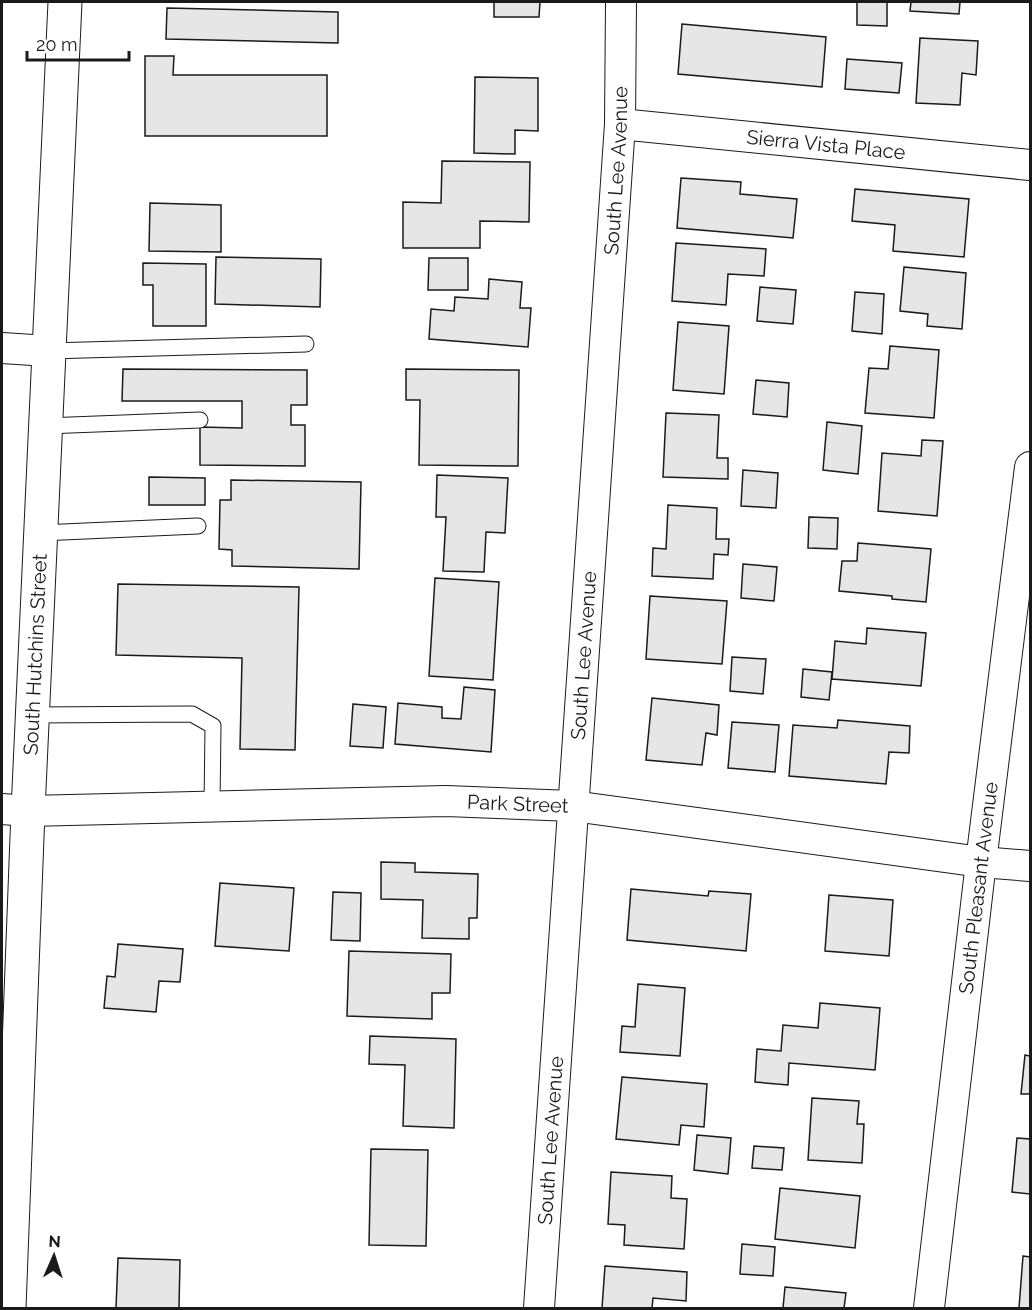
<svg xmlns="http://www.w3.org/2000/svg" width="1032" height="1310" viewBox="0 0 1032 1310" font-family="Raleway,sans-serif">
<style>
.building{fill:#e6e6e6;stroke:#1a1a1a;stroke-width:1.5}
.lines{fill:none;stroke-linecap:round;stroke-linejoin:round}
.lane-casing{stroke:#1a1a1a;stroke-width:17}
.street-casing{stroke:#1a1a1a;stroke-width:32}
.secondary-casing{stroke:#1a1a1a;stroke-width:35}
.lane{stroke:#fff;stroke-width:15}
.street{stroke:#fff;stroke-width:30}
.secondary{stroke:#fff;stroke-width:33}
.labels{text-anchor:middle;stroke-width:4.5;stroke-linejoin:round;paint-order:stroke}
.street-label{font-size:20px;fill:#1a1a1a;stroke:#fff}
</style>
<rect width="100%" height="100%" fill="#fff"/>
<!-- building -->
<path class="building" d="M494,2H540L539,17H494Z
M857,2H887V26L857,25Z
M911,2H960L959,14L910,11Z
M167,8L338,12V43L166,39Z
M682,24L826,37L822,87L678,74Z
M920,38L978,41L976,75L962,73L960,105L916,103Z
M145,56H174L173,75H327V136H145Z
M847,59L902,63L899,93L845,89Z
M475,77L538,78V131L515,130V154L474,153Z
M442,161L530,162L529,222L480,221V248H403V202L441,203Z
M681,178L741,182L740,194L797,199L793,238L677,228Z
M855,189L969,199L964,257L893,251L895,225L852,221Z
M150,203L221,205V252L149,251Z
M676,243L766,249L764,276L728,274L726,305L672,301Z
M216,257L321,259L320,307L215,304Z
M429,258H468V290H428Z
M143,263L206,264V326H153V285H143Z
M904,267L966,273L962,329L927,326L928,314L900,311Z
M489,279L522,282L520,308H531L528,347L429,339L431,309L454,311L455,297L488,299Z
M760,287L796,290L793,324L757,321Z
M855,292L884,294L882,334L852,331Z
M678,322L729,326L724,394L673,390Z
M890,346L939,350L934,418L865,413L869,368L888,369Z
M123,369L307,370V405H291V425H305V466L200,465V427L242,428V401H122Z
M406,369L519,370L518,466L419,465L420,400H406Z
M756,380L789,383L787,417L753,414Z
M666,413L719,415L717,458H728V479L663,477Z
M827,422L862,426L858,474L823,470Z
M922,440L943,441L937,516L878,511L882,453L921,456Z
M743,470L778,473L776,508L741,506Z
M437,475L508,478L505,533L486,532L484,572L443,571L446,517H436Z
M149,477L205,478V505H149Z
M231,480L361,482L359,569L232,566V550L219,549L220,500H231Z
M668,505L717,508L716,539H729L728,555L714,554L713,579L652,576L653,548L666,549Z
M809,517L838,518L837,549L808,548Z
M858,543L931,549L926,602L892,599V596L839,591L842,561H857Z
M743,564L777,567L774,601L741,598Z
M435,578L499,582L493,680L429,676Z
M118,584L299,587L295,750L240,749L242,658L116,655Z
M650,596L727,601L722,664L646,659Z
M867,628L926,633L921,686L832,679L835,641L866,644Z
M732,657L766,659L763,694L730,691Z
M803,669L832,672L829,700L801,697Z
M464,687L495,690L491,752L395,744L398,703L442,707V718L461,719Z
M652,698L719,705L717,735L706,733L702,765L646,760Z
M353,704L386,707L383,748L350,746Z
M838,720L910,726L909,753L889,752L886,784L789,776L793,725L837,728Z
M732,722L779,725L775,772L728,768Z
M381,862L415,863V872L478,874L477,918H469V939L422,938L423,900L381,899Z
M220,883L294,888L289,951L215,946Z
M631,889L708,896L709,891L751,894L746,951L627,940Z
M333,892L361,893L360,941L331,940Z
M829,895L893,900L889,956L825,951Z
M118,944L183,949L180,982L159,981L156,1012L104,1008L107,976L115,977Z
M349,951L451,954L450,993H432V1019L347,1016Z
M638,984L685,988L680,1056L620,1052L622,1026L635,1027Z
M820,1003L880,1008L875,1070L789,1063L788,1085L755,1082L757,1049L781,1051L783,1025L818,1028Z
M370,1036L456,1039L454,1128L403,1126L405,1065L369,1064Z
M1025,1055L1030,1056V1094H1021Z
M622,1077L707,1084L704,1127L681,1125L679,1145L616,1139Z
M812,1098L859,1101L857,1124H864L862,1163L808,1160Z
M697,1135L731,1138L728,1174L694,1170Z
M1017,1138L1030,1139V1194L1012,1192Z
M754,1146L784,1148L782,1170L752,1168Z
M371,1149L428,1150L426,1246L369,1245Z
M611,1172L672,1176L671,1198L687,1199L684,1249L624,1245L625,1225L608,1224Z
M780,1188L860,1196L855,1248L775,1239Z
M742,1244L775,1247L773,1276L740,1274Z
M1023,1256L1030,1257V1308H1019Z
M118,1258L180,1260L179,1308H116Z
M605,1266L687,1272L686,1301L653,1298L652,1308H602Z
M785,1287L846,1293L844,1308H783Z"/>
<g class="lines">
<!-- lane casing -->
<g class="lane-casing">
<path id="lane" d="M48,351L306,344
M45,426L200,420
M40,533L198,526
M32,715L192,714L213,726L212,806"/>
</g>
<!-- street casing -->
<g class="street-casing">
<g id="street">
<path id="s1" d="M620,124L1030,165"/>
<path d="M2,348L48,351"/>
<path id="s2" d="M2,809L28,811L446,801L573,806L981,862L1030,866"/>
<path id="s3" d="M539,1308L620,124L621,2"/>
<path id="s4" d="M929,1308L981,862L1030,467"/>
</g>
</g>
<!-- secondary casing -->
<g class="secondary-casing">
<g id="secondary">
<path id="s5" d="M9,1308L28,811L65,2"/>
</g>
</g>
<!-- lane -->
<use href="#lane" class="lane"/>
<!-- street -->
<use href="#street" class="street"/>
<!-- secondary -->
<use href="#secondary" class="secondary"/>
</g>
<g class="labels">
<!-- street labels -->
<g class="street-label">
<text dy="7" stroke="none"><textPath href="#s1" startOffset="207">Sierra Vista Place</textPath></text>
<text dy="7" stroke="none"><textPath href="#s3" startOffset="1140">South Lee Avenue</textPath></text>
<text dy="7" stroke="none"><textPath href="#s5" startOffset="654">South Hutchins Street</textPath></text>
<text dy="7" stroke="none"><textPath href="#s3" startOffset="654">South Lee Avenue</textPath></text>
<text dy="7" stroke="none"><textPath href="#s2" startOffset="516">Park Street</textPath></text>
<text dy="7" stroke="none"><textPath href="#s4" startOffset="423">South Pleasant Avenue</textPath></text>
<text dy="7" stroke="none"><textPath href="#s3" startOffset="168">South Lee Avenue</textPath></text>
</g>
</g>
<!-- border -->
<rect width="1032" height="1310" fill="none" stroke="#1a1a1a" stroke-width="6"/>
<!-- north arrow -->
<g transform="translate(54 1256) rotate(3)" stroke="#ffffff" stroke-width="4.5" paint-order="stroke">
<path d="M0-4.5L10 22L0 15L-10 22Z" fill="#1a1a1a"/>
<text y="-9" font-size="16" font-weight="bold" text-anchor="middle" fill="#1a1a1a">N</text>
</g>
<!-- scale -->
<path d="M27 51v9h102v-9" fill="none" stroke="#1a1a1a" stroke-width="3"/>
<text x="36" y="51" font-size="18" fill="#1a1a1a" stroke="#ffffff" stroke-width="4.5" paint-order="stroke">20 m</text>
</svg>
